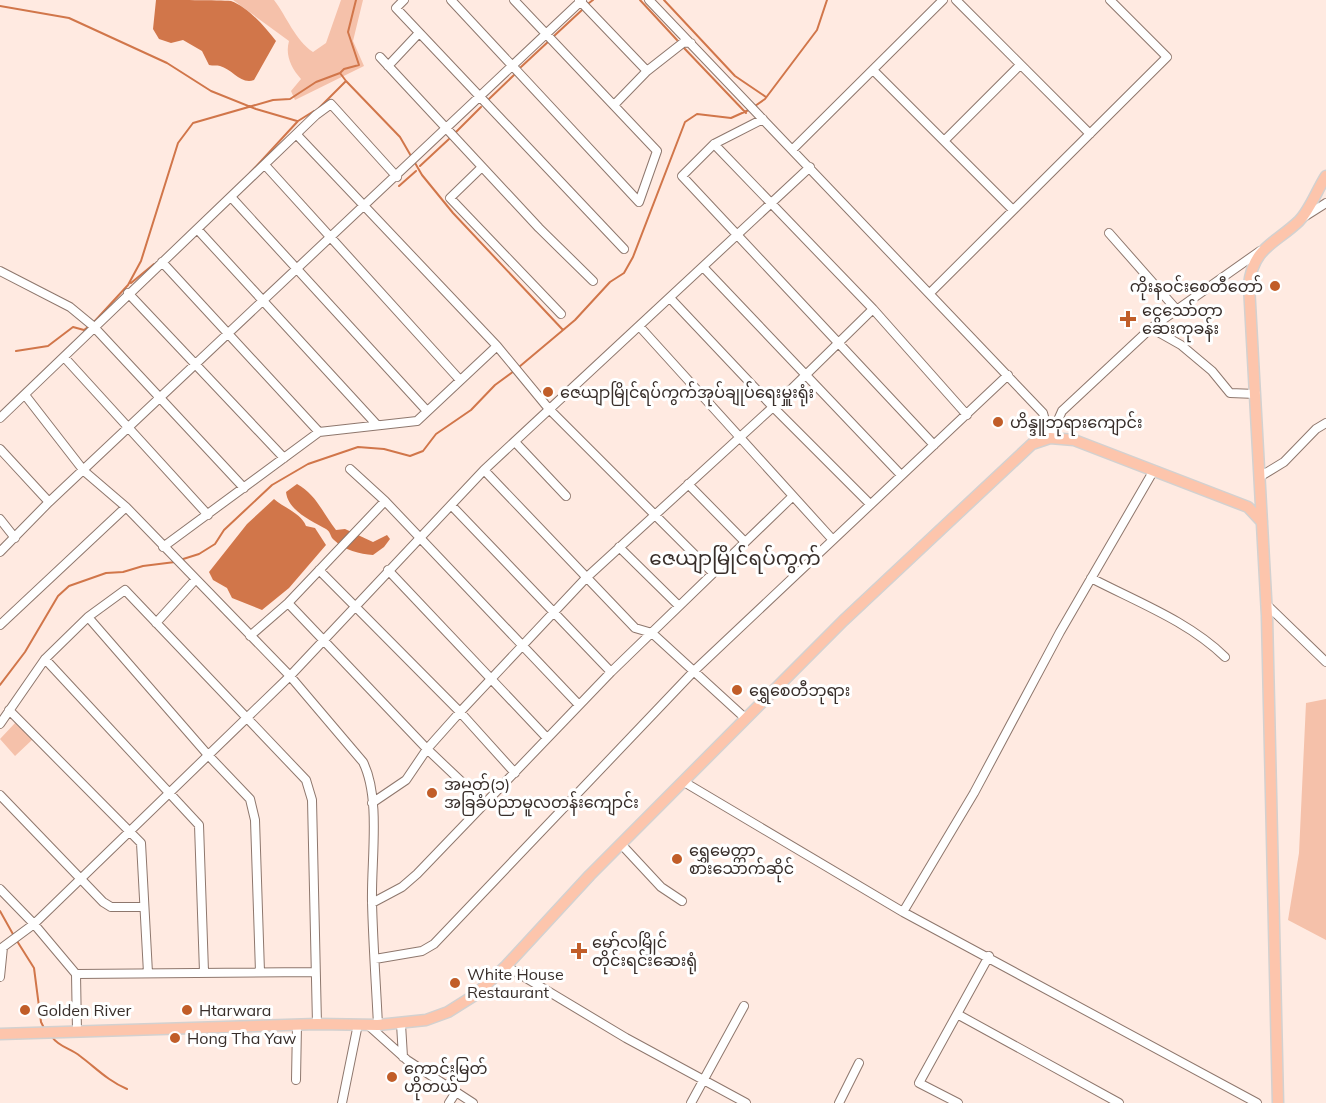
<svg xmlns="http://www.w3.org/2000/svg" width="1326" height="1103" viewBox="0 0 1326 1103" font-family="Mulish,'Noto Sans Myanmar',sans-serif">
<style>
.green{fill:#f5c1aa}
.water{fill:#d1764a}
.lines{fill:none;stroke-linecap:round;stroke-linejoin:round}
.stream{stroke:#d1764a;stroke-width:2}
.minor-casing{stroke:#8e776d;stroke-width:10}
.major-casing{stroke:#d3d1d0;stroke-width:13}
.minor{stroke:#fff;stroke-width:8}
.major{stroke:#fdc5ac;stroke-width:10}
.poi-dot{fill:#c15d28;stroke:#fff;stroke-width:2}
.labels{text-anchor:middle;stroke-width:6;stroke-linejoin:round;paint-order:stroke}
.poi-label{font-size:16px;fill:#382e2a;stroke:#fff;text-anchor:start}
.quarter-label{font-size:20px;fill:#382e2a;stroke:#fff}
</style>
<rect width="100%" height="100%" fill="#ffeae1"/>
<!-- green -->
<path class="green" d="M233,0H274C287,17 295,40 313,52L326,43L341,0H363L353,41L364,66L295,100L291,91L301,79C291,68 285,55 289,41Z
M1326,699V940L1288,920L1299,853L1306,703Z
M16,722L33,739L15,756L0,739Z"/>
<!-- water -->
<path class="water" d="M156,0C172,0 219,0 231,1C248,7 265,27 276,41L254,80C241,85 232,69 220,66C217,65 213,66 209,65L202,51L183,40L171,43L159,39L153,29Z
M297,484C316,494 324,515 336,530L345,529L373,542L387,535L390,539L384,547L373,555C360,554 344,550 334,540C330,537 331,532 326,529C312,521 288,511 286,492Z
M274,499C284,508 301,513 306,526L315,528L326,545L289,588L262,610L232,598L227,588L213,580L209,572L247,524Z"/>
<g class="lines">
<!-- stream -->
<path class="stream" d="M640,0L677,40
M664,0L735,76L766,97
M589,3L593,0
M0,6L69,18L167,63L211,91L256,109L297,121
M554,36L582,10
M684,48L746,113
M521,67L550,40
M346,81L400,137L422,175L453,213L563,330
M489,99L514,75
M755,106L765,99L817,30L827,0
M319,108L346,81L340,73L344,69L359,65L348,32L356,0
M456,132L481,107
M420,166L449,139
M250,173L298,121L314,111
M399,186L416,171
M131,283L154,264
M93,323L128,285L141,261L178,143L193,123L273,100L290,99L316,82L340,73
M16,351L48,346L73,327L84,330L88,327
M519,367L575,320L610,282L624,273L633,257L685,122L697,114L731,118L751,109
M180,560L199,554L215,544L224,530L272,485L308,464L358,447L384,449L410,456L423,451L436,434L471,410L495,385L514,371
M0,685L25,652L58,596L69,586L106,573L123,572L143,566L175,562
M0,911L14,936
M17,941L34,968L41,1022L44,1028
M52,1037C59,1047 70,1048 80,1056C96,1068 108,1081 127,1089"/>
<!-- minor casing -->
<g class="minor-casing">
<path id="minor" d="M404,0L396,8L624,249
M451,0L639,202L657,151L514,0
M579,0L647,71
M649,0L1043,413L1050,438
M956,0L1090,134
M380,57L539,228L593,281
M388,66L419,33
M873,70L1013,210
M615,104L647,71L684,42L691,43
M763,119L714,144L682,176L934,445
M297,135L497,346L549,409L713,573
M944,141L1020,65
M714,144L873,309L967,415
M792,150L943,0
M265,165L460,380
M482,167L450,198L561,314
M231,197L427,411
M1304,217L1326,203
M198,230L377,425
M1109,233L1176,309
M162,262L319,432
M704,268L901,475
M0,271L70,307L93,326L244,488
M128,293L284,458
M930,293L1167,57L1110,0
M670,298L773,407L870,504
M640,327L832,539
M1151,328L1181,345L1212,371L1230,393L1256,394
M64,357L208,515
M25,395L84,471L126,507L290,676L363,762C381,798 371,860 372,902C373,943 376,984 378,1025
M0,418L316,115L331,104L397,177
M1050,438L1062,411L1151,328L1260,251
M515,442L566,496
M0,449L49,502
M350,469L385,501L579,705
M484,470L635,628L652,633L745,718
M1261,476L1284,462L1316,429L1326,423
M688,484L745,542
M451,505L611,672
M0,519L15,538
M163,547L319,432L417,421L497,346
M619,547L679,606
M0,552L49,502L582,0
M319,570L460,712L515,773
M388,570L547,738
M1091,578C1137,602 1188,621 1225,657
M288,603L427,749L484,803
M1266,604L1326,662
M88,617L208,755L250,799L255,820L260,972
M156,623L195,580
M0,625L126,507
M250,636L288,603L385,501
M45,659L199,825L204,972
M9,710L141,843L148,973
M0,724L45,659L88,617L125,590L306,780L312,800L317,1024
M684,782L903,912L1257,1103
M0,795L103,902L111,907H143
M372,803L406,780L427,749L460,712L586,578L773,407L873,309
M621,844L661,887L682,901
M0,889L34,924L76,974L77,1031
M372,903L402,887L417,874L611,672L793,496
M903,912L974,793L1060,632L1154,470
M375,959L422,951L434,944L695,670L1008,375
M506,966L626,1038L746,1103
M76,974L315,972
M0,977L3,947L34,924L290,676L484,470L810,167
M957,1014L1119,1103
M401,1024L403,1057
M368,1025L407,1060L473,1103
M296,1080L297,1025
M342,1103L358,1024
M449,1103L456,1092
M691,1103L744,1006
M839,1103L859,1063
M958,1103L919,1083L989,956"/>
</g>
<!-- major casing -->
<g class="major-casing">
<path id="major" d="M0,1034L317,1024L378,1025L426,1020L448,1012L475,995L506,966L590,875L843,621L1032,444L1050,438L1074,440L1248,507L1262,522
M1278,1103L1267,616L1249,285C1253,247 1275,244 1299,221C1310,210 1317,190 1326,176"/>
</g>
<!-- minor -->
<use href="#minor" class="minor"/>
<!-- major -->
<use href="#major" class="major"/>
</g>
<!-- markers -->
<g class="poi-dot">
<circle cx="1275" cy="286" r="6"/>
<path d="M1125 310h6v6h6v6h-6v6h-6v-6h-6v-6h6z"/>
<circle cx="548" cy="392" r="6"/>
<circle cx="998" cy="422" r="6"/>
<circle cx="737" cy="690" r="6"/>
<circle cx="432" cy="793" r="6"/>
<circle cx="677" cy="859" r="6"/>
<path d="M576 942h6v6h6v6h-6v6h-6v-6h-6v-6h6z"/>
<circle cx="455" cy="983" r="6"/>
<circle cx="25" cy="1010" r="6"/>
<circle cx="187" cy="1010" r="6"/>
<circle cx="175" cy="1038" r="6"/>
<circle cx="392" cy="1077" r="6"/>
</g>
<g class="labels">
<!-- poi labels -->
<g class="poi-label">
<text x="1263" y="292" text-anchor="end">ကိုးနဝင်းစေတီတော်</text>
<text x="1142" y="316">ငွေသော်တာ<tspan x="1142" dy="18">ဆေးကုခန်း</tspan></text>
<text x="560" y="398">ဇေယျာမြိုင်ရပ်ကွက်အုပ်ချုပ်ရေးမှူးရုံး</text>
<text x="1010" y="428">ဟိန္ဒူဘုရားကျောင်း</text>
<text x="749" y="696">ရွှေစေတီဘုရား</text>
<text x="444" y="790">အမှတ်(၁)<tspan x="444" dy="18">အခြခံပညာမူလတန်းကျောင်း</tspan></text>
<text x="689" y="856">ရွှေမေတ္တာ<tspan x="689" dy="18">စားသောက်ဆိုင်</tspan></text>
<text x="592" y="948">မော်လမြိုင်<tspan x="592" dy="18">တိုင်းရင်းဆေးရုံ</tspan></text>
<text x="467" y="980">White House<tspan x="467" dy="18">Restaurant</tspan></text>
<text x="37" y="1016">Golden River</text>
<text x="199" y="1016">Htarwara</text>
<text x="187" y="1044">Hong Tha Yaw</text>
<text x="404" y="1074">ကောင်းမြတ်<tspan x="404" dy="18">ဟိုတယ်</tspan></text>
</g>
<!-- quarter labels -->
<g class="quarter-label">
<text x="735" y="565">ဇေယျာမြိုင်ရပ်ကွက်</text>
</g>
</g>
</svg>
